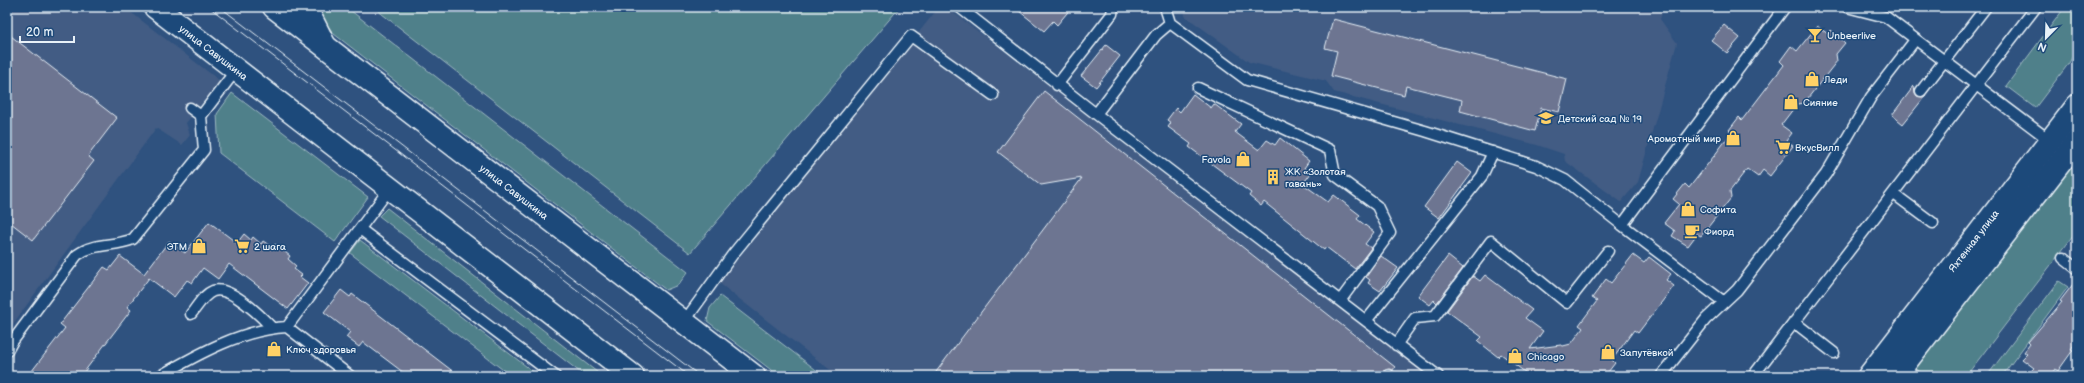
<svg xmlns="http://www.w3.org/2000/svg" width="2084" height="383" viewBox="0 0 2084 383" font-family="'Balsamiq Sans',sans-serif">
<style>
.built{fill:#425c84}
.green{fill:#50808a;stroke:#9cb8c1}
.building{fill:#6d7491;stroke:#e8f1f8}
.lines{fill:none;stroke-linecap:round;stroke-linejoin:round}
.service-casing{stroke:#e8f1f8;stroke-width:13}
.minor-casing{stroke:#e8f1f8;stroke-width:23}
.tertiary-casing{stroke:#e8f1f8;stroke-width:25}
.secondary-casing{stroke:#e8f1f8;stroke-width:25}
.service{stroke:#1f4a7a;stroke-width:10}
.minor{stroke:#1f4a7a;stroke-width:20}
.tertiary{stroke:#1f4a7a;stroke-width:22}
.secondary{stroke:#1f4a7a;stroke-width:22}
.tram{stroke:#e8f1f8;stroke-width:1}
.labels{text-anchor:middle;stroke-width:3;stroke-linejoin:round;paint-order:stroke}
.poi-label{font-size:10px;fill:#e8f1f8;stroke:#1f4a7a;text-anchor:start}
.street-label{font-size:10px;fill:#e8f1f8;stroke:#1f4a7a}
</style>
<rect width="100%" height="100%" fill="#2f527f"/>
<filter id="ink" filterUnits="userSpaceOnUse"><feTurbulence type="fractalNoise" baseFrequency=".025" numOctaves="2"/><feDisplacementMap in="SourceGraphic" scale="8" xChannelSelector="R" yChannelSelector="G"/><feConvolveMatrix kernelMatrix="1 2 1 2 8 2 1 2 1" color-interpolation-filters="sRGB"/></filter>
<g filter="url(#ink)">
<!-- built -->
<path class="built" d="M7,7H124L220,81L186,123L190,135L182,145L156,128L7,332Z
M939,7H946L1429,376H838L719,283Z
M1184,7H1664L1660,19L1677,43L1638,182L1621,202L1565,161L1564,154L1537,145L1334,92L1326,81L1249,62L1185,16Z"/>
<!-- green -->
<path class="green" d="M319,7H346L688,272L678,285L666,290L334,34L325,22Z
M373,7H900L690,253Z
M2065,7H2077V48L2069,63L2035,108L2006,86Z
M232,93L368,197L335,242L219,153L217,114Z
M2077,154V231L1966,376H1926L1914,367Z
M387,208L602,376H585L379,216Z
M360,240L539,376H511L350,253Z
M2059,281L2068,287L2002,376H1987Z
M720,296L824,376H779L707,321L710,308Z"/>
<!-- building -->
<path class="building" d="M1014,7H1072L1057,25L1053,21L1044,31Z
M1333,19L1567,79L1559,112L1541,108L1535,131L1460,111L1462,100L1406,86L1404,95L1331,76L1337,51L1325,48Z
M1724,25L1740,38L1727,53L1711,40Z
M1817,26L1828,34L1831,30L1845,43L1836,54L1837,61L1804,103L1797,104L1781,125L1792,133L1786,141L1793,146L1770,176L1763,170L1758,177L1747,169L1730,191L1731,198L1701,236L1697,234L1688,246L1672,236L1675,231L1664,223L1679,204L1673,199L1685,184L1689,188L1714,156L1732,132L1729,130L1739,117L1742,120L1784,65L1780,61L1791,46L1797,51Z
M7,33L117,118L88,156L94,161L33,240L7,220Z
M1106,45L1120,56L1096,87L1081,76Z
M1914,86L1915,93L1917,96L1923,97L1926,95L1903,124L1892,115Z
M1044,91L1395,367L1393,370H1385L1383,376H933L1082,178L1041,185L998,152Z
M1193,94L1211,108L1214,104L1241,124L1235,132L1259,150L1267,140L1275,145L1280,138L1309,161L1304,168L1311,173L1303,184L1328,202L1334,195L1360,215L1357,219L1374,232L1365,244L1371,248L1355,269L1326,247L1324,250L1264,202L1261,206L1249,196L1251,193L1189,147L1191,144L1168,127L1171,123L1167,120L1176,108L1180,112Z
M1457,162L1472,173L1439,218L1424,207Z
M209,222L237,243L244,234L251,240L253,237L261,244L263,241L272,247L275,244L290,256L288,259L296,266L294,269L302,275L300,277L308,283L288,309L229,264L218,279L203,268L192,283L187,280L174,297L149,278L127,307L131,310L81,376H28L65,328L60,324L104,267L109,270L120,256L144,274L169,241L185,253Z
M1633,255L1644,263L1649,257L1671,274L1666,280L1674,286L1638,333L1634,330L1612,360L1615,363L1605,376H1530L1501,354L1498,357L1478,341L1482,337L1447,311L1473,276L1480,281L1485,275L1532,310L1525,318L1543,331L1530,349L1561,345L1563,346L1571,344L1583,328L1579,325L1597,301L1592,298L1606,279L1611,283Z
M1381,256L1398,268L1380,291L1368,283L1370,280L1366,277Z
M1448,256L1463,268L1437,303L1434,300L1430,305L1418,296Z
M2077,279V341L2071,349L2073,350L2058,371L2055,369L2050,376H2027L2034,368L2022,359L2027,354L2024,352L2030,344L2028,342L2062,302L2060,301Z
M341,290L350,297L352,294L459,376H408L363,342L359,347L346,337L350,332L324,312Z"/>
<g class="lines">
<!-- service casing -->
<g class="service-casing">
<path id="service" d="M959,7L1096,114L1438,376
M1165,7L1170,23
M1847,7L1886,17L2052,142
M1057,85L1112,14L1113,7
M1198,88L1330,150L1335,175L1377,206L1390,233L1340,301
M1921,91L1986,7
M190,108L201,116
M1096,114L1156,35L1170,23L1247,80L1425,131L1536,166L1565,180L1622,225L1785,7
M1894,194L1933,223
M1622,225L1724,302
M360,229L555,376
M2063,258L2077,269
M191,314C197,307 203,295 213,291C230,285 261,316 272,328
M1366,321L1482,176L1493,152
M684,322L733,254L911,36L993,95
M1794,322L1834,353
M287,327L390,188
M1396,345L1415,318L1435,316L1491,241L1567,303L1608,251
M7,351L12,342L77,255C94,242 115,247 133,239L204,150L201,116L236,70
M1900,365L1914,376
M1389,375L1390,376
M160,376C198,354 243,329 287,327L350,376
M1661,376L1706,319L1737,290L1826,174L1871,97L1915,40
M1753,376L2036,7"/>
</g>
<!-- minor casing -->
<g class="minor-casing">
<path id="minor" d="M309,7L311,16L327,48"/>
</g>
<!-- tertiary casing -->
<g class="tertiary-casing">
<g id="tertiary">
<path id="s1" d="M1869,376L2077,106"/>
<path d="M1895,376L2077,141"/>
</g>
</g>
<!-- secondary casing -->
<g class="secondary-casing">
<g id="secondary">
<path id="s2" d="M155,7L633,376"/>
<path id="s3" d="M274,7L754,376"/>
</g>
</g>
<!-- service -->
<use href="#service" class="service"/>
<!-- minor -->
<use href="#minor" class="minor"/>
<!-- tertiary -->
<use href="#tertiary" class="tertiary"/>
<!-- secondary -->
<use href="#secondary" class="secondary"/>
<!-- tram -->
<path class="tram" d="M209,7L689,376
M220,7L700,376"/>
</g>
</g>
<!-- icons -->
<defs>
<g id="bar-bare" transform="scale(1.2)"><path d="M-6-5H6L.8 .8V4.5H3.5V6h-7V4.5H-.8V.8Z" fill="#ffd166" stroke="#1f4a7a" stroke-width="2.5" paint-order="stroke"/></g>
<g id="shop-bare" transform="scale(1.2)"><path d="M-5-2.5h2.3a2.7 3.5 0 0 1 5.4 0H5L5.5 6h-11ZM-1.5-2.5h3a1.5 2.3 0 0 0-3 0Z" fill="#ffd166" stroke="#1f4a7a" stroke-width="2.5" paint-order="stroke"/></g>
<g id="school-bare" transform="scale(1.2)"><path d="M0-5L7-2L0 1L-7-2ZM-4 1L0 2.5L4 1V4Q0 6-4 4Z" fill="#ffd166" stroke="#1f4a7a" stroke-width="2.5" paint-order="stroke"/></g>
<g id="supermarket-bare" transform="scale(1.2)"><path d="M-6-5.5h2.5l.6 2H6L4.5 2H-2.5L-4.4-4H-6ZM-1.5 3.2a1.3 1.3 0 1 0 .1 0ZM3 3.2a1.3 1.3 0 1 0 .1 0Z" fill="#ffd166" stroke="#1f4a7a" stroke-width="2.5" paint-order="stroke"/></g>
<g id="building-bare" transform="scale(1.2)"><path d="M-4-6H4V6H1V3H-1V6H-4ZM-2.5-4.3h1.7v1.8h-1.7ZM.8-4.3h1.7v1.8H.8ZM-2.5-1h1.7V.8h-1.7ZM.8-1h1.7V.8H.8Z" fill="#ffd166" stroke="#1f4a7a" stroke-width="2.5" paint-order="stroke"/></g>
<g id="cafe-bare" transform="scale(1.2)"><path d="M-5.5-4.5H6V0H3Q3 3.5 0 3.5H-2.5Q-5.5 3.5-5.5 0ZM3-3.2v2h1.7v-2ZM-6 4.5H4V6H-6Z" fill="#ffd166" stroke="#1f4a7a" stroke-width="2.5" paint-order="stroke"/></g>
</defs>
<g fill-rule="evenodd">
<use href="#bar-bare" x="1815" y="35"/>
<use href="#shop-bare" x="1812" y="79"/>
<use href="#shop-bare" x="1791" y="102"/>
<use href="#school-bare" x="1546" y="118"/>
<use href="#shop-bare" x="1733" y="138"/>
<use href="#supermarket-bare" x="1783" y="147"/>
<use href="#shop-bare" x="1243" y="159"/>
<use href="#building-bare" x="1273" y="177"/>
<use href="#shop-bare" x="1688" y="209"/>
<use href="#cafe-bare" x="1692" y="231"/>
<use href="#shop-bare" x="199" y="246"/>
<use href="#supermarket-bare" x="242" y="246"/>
<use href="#shop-bare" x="274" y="349"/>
<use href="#shop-bare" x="1608" y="352"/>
<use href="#shop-bare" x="1515" y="356"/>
</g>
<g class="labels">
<!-- poi labels -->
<g class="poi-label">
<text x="1827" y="39">Unbeerlive</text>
<text x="1824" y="83">Леди</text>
<text x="1803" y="106">Сияние</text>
<text x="1558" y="122">Детский сад № 19</text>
<text x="1721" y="142" text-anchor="end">Ароматный мир</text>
<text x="1795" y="151">ВкусВилл</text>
<text x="1231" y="163" text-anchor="end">Favola</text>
<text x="1285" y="175">ЖК «Золотая<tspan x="1285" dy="12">гавань»</tspan></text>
<text x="1700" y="213">Софита</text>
<text x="1704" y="235">Фиорд</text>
<text x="187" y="250" text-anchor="end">ЭТМ</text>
<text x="254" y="250">2 шага</text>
<text x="286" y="353">Ключ здоровья</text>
<text x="1620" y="356">Запутёвкой</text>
<text x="1527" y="360">Chicago</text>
</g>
<!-- street labels -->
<g class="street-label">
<text dy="4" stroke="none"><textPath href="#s2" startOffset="74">улица Савушкина</textPath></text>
<text dy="4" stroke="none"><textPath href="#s3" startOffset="303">улица Савушкина</textPath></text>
<text dy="4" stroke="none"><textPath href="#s1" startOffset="171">Яхтенная улица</textPath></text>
</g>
</g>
<!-- margin -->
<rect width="2084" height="383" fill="none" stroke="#1f4a7a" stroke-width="24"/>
<rect x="12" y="12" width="2060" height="359" fill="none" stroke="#e8f1f8" stroke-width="1.5" filter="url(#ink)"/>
<!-- north arrow -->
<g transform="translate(2046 38) rotate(203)" stroke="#1f4a7a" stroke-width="3" paint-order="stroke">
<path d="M0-3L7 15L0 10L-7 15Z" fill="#e8f1f8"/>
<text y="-6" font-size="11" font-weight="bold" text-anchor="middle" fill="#e8f1f8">N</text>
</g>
<!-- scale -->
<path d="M20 36v6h54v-6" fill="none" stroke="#e8f1f8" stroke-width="2"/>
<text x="26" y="36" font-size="12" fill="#e8f1f8" stroke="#1f4a7a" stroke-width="3" paint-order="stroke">20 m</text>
</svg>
